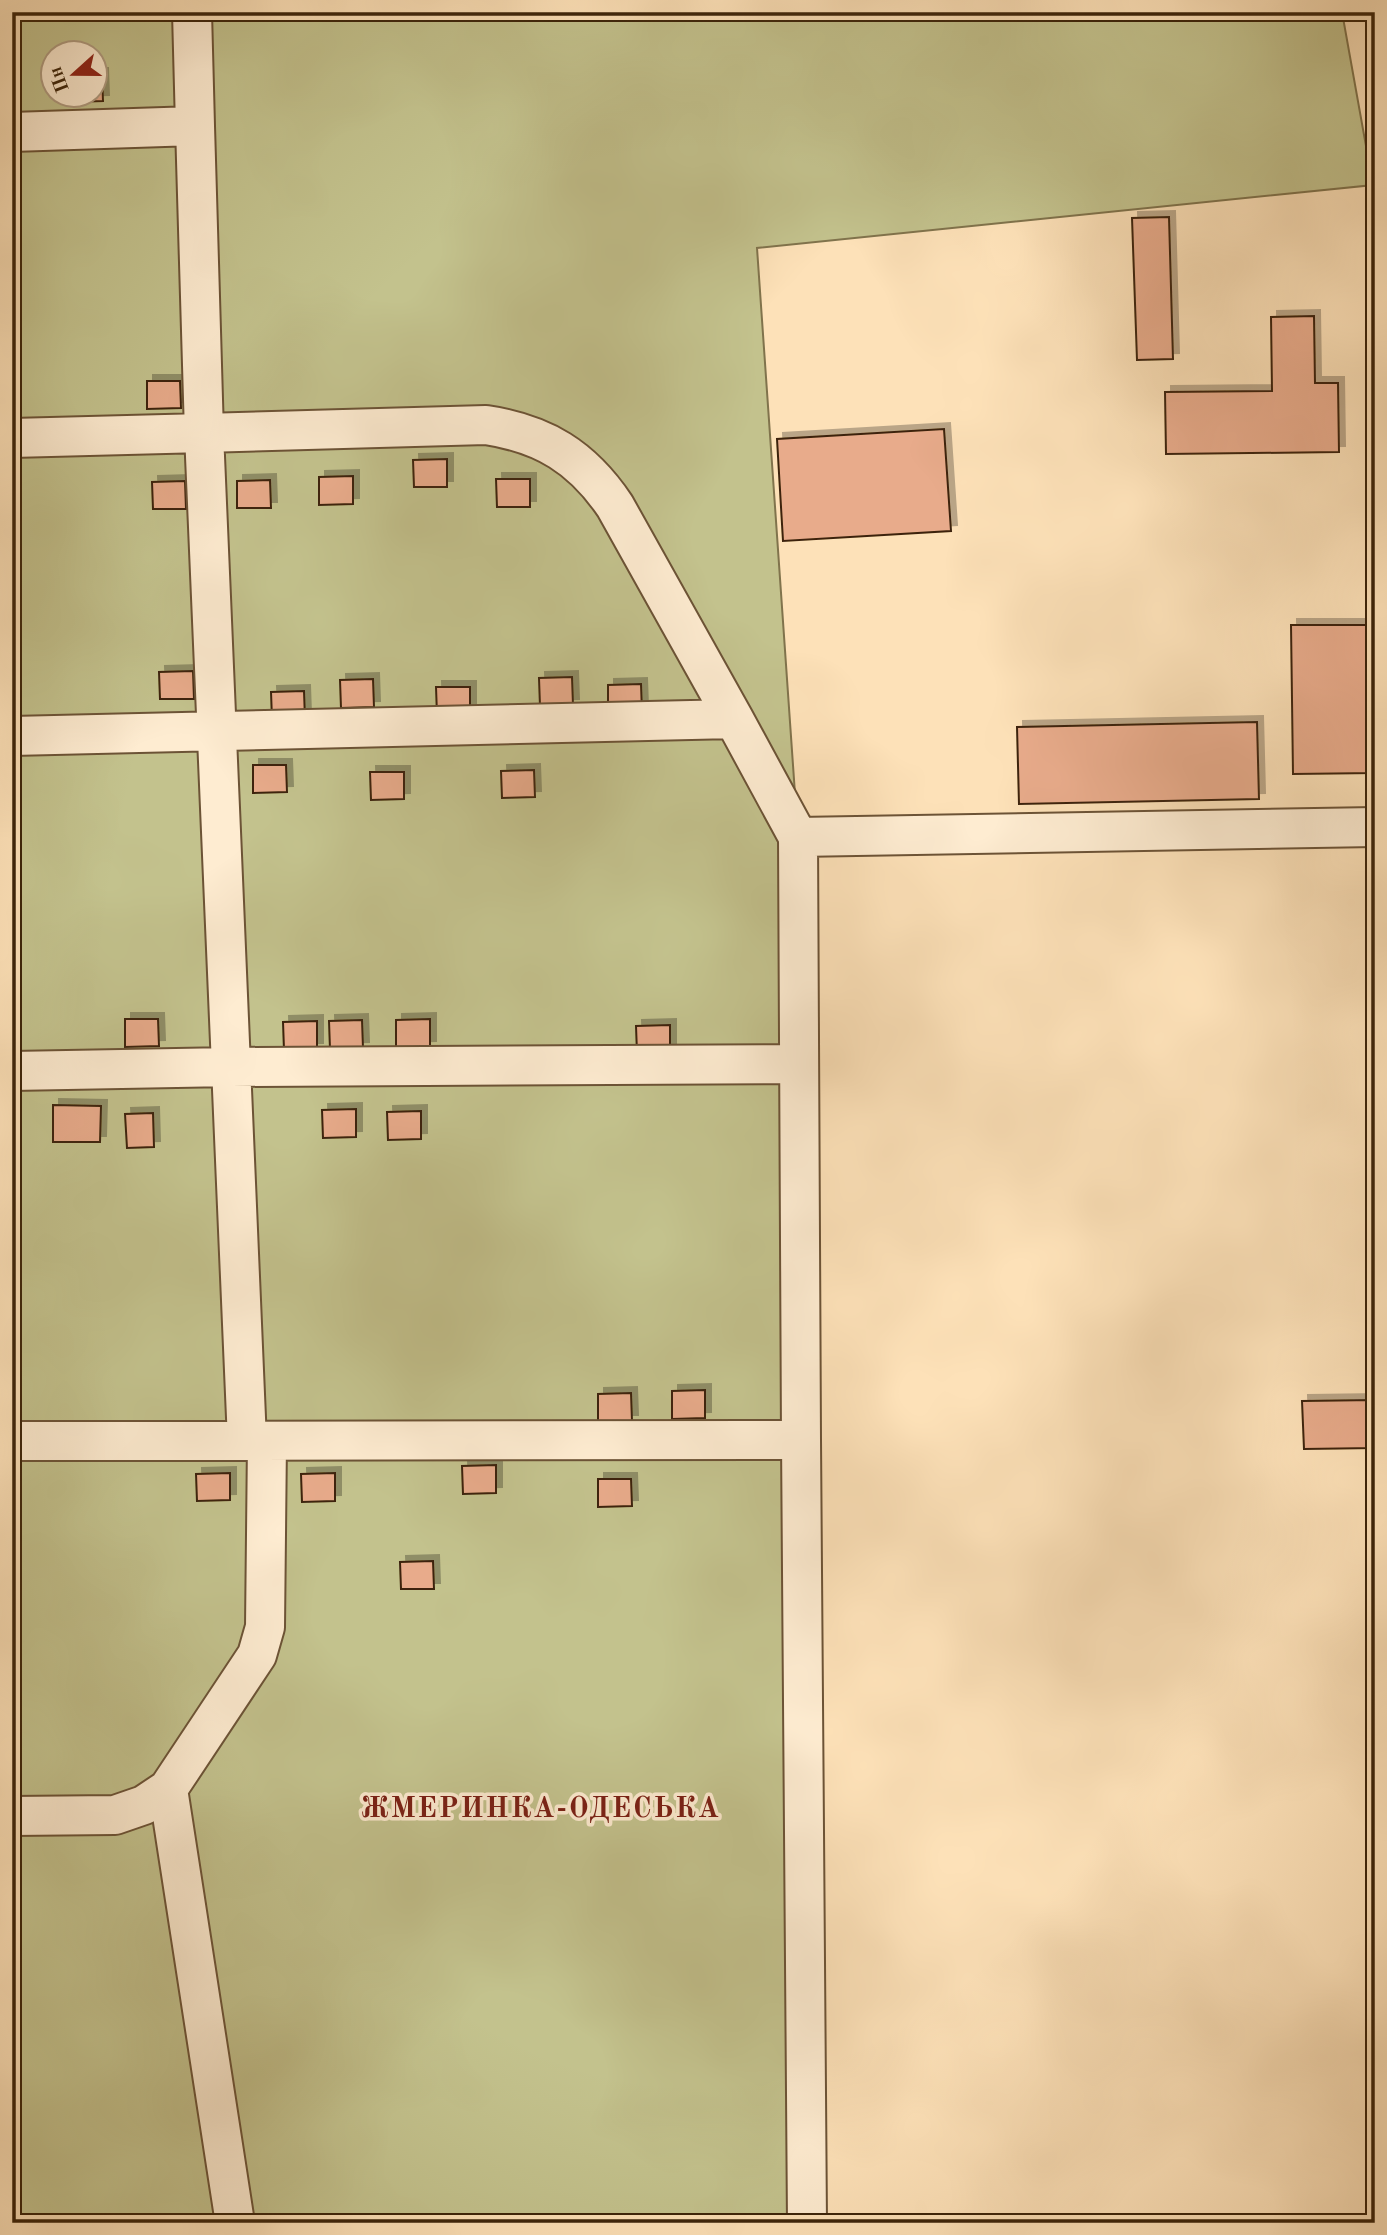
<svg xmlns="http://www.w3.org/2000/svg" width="1387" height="2235" viewBox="0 0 1387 2235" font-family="'Old Standard TT',serif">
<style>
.green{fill:#c3c28d;stroke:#80734c;stroke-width:2;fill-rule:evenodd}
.building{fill:#e8ab8b;stroke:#3c240a;stroke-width:2;filter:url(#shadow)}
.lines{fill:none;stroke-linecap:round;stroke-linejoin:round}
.minor-casing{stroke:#6c5336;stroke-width:42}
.minor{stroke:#feecd1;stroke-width:38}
.labels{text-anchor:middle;stroke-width:7;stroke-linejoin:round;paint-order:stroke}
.district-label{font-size:28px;font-weight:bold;letter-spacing:2px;fill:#7a1f14;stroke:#feecd1}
</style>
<defs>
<filter id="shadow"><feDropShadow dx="6" dy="-6" stdDeviation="0" flood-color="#0004"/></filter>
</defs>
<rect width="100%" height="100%" fill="#fde1b8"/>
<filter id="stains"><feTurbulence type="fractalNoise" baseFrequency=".00286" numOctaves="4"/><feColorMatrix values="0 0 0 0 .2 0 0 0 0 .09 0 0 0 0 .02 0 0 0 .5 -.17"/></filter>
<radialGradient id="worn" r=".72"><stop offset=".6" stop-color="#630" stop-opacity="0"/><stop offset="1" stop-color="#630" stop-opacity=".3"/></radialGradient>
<!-- green -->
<path class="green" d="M12,12H1342L1373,185L757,248L798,837L807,2223H12ZM52,52H94V94H52Z"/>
<!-- building -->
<path class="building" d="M94,74H102L103,101L70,102L69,94H94Z
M1169,217L1173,359L1137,360L1132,218Z
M1314,316L1315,383H1338L1339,452L1166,454L1165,392L1272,391L1271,317Z
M147,381H180L181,408L147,409Z
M944,429L951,531L783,541L777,439Z
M447,459V487H414L413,460Z
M353,476V504L319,505V477Z
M496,479H530V507H497Z
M270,480L271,508H237V481Z
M185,481L186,509H153L152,482Z
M1291,625H1375V773L1293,774Z
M193,671L194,699H160L159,672Z
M572,677L573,705L540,706L539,678Z
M373,679L374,707L341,708L340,680Z
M641,684L642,712L608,713V685Z
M436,687H470V714L437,715Z
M304,691L305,719H272L271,692Z
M1257,722L1259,799L1019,804L1017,727Z
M253,765H286L287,792L253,793Z
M534,770L535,797L502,798L501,771Z
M370,772H404V799L371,800Z
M125,1019H158L159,1046L125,1047Z
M430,1019V1047L396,1048V1020Z
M362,1020L363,1048L330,1049L329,1021Z
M317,1021V1049L284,1050L283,1022Z
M670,1025V1053H637L636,1026Z
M53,1105L101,1106L100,1142H53Z
M356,1109V1137L323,1138L322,1110Z
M421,1111V1139L388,1140L387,1112Z
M153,1113L154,1147L127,1148L125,1114Z
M705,1390V1418L672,1419V1391Z
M631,1393L632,1421H598V1394Z
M1375,1400V1448L1304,1449L1302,1401Z
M496,1465V1493L463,1494L462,1466Z
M230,1473V1500L197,1501L196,1474Z
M335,1473V1501L302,1502L301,1474Z
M598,1479H631L632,1506L598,1507Z
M433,1561L434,1589H401L400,1562Z"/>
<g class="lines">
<!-- minor casing -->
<g class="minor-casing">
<path id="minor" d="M192,12L195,126
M12,132L195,126L204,433L486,425C544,434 582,457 615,506L734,719L798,837
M12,438L204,433L247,1441
M12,736L734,719
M12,1071L231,1067L799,1064
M801,1440L807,2223
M12,1441L801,1440L798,837L1375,827
M168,1789L235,2223
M12,1816L115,1815L144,1805L168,1789L257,1655L265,1627L267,1441"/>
</g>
<!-- minor -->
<use href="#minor" class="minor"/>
</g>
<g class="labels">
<!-- district labels -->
<g class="district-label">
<text x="541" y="1817">ЖМЕРИНКА-ОДЕСЬКА</text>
</g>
</g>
<!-- margin -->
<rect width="1387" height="2235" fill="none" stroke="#fde1b8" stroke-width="42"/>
<rect x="14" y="14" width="1359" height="2207" fill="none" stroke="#3c240a" stroke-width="3.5"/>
<rect x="21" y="21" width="1345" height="2193" fill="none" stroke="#3c240a" stroke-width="2"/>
<!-- north arrow -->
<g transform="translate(74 74) rotate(249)"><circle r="33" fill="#feecd1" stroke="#b09c81" stroke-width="2"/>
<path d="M0-5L12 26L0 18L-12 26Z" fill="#8f2418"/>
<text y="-10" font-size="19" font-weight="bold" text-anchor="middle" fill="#3c240a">Пн</text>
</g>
<rect width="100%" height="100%" filter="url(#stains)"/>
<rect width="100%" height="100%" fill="url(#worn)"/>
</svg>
